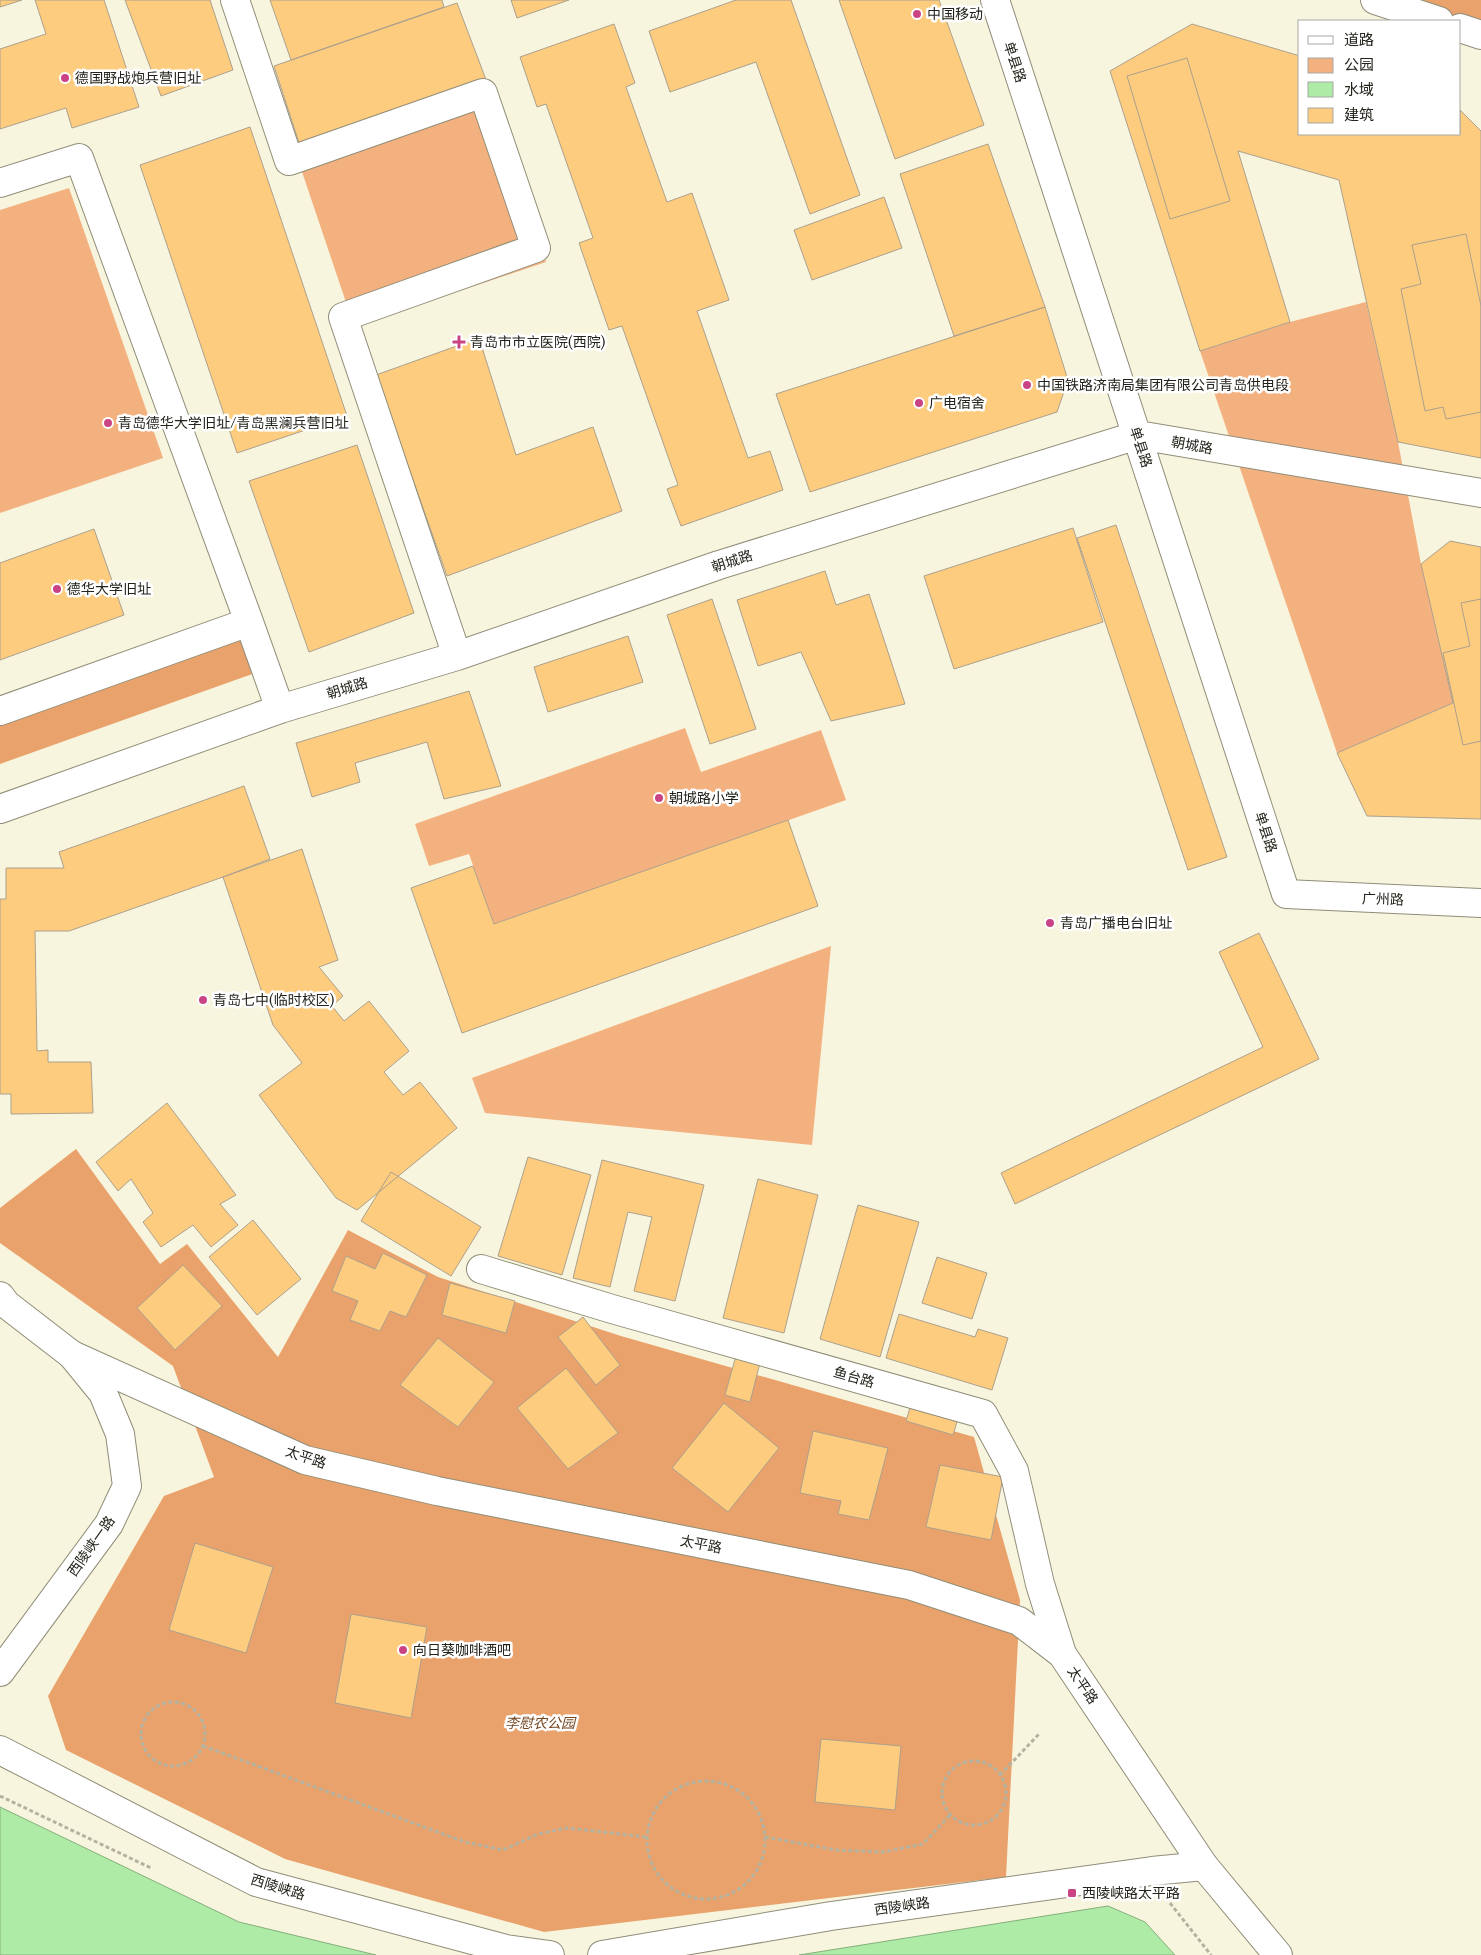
<svg xmlns="http://www.w3.org/2000/svg" width="1481" height="1955" viewBox="0 0 1481 1955" font-family="'Libre Baskerville','Noto Sans SC',serif">
<style>
.green{fill:#f4b180}
.forest{fill:#e9a26b}
.water{fill:#aeeba6;stroke:#85af7c}
.building{fill:#fdcc7e;stroke:#aca08d}
.lines{fill:none;stroke-linecap:round;stroke-linejoin:round}
.minor-casing{stroke:#908d78;stroke-width:30}
.major-casing{stroke:#908d78;stroke-width:30}
.path{stroke:#b5b2a0;stroke-width:3;stroke-dasharray:4 2.5;stroke-linecap:butt}
.minor{stroke:#fff;stroke-width:28}
.major{stroke:#fff;stroke-width:28}
.poi-dot{fill:#ca4485;stroke:#fff;stroke-width:2}
.labels{text-anchor:middle;stroke-width:5;stroke-linejoin:round;paint-order:stroke}
.poi-label{font-size:14px;fill:#24231b;stroke:#fff;text-anchor:start}
.street-label{font-size:14px;fill:#24231b;stroke:#fff}
.park-label{font-size:14px;font-style:italic;fill:#774720;stroke:#fff}
</style>
<rect width="100%" height="100%" fill="#f8f5de"/>
<!-- green -->
<path class="green" d="M488,98L546,262L354,326L299,163Z
M69,188L163,458L0,513V210Z
M1366,302L1398,442L1421,564L1453,703L1337,753L1200,351L1290,322Z
M685,728L701,772L821,730L846,800L494,924L469,854L429,866L415,824Z
M831,946L812,1145L485,1113L472,1078Z"/>
<!-- forest -->
<path class="forest" d="M1408,0H1481V24Z
M240,630L255,673L0,764V717Z
M76,1149L160,1264L187,1244L278,1357L348,1230L438,1277L621,1336L974,1437L1020,1600L1006,1877L544,1932L285,1859L66,1750L48,1696L164,1496L214,1477L173,1366L0,1243V1208Z"/>
<!-- water -->
<path class="water" d="M0,1807L239,1922L376,1955H0Z
M1108,1906L1145,1922L1175,1955H799Z"/>
<!-- building -->
<path class="building" d="M0,0H22L0,7Z
M35,0H104L139,107L72,128L66,108L0,129V49L46,34Z
M125,0H210L233,70L161,96Z
M270,0H442L444,7L291,60Z
M511,0H569L517,18Z
M736,0H791L860,195L810,214L756,62L670,92L649,31Z
M839,0H939L984,125L895,159Z
M457,3L488,85L301,149L274,66Z
M614,24L635,83L626,87L667,202L692,193L729,300L697,311L748,458L770,451L783,490L681,526L667,489L678,485L622,326L609,330L579,243L593,238L546,104L537,107L520,57Z
M1192,24L1300,56V134H1460V110L1481,131V458L1398,442L1339,180L1238,151L1290,322L1200,351L1110,71Z
M1187,58L1230,201L1170,219L1127,76Z
M250,127L347,416L237,453L140,165Z
M988,144L1045,307L954,336L900,174Z
M884,197L902,248L812,280L794,230Z
M1466,234L1481,306V412L1446,419L1443,407L1425,411L1401,289L1421,284L1412,245Z
M1045,307L1068,380L1057,412L810,492L776,394Z
M479,338L516,455L593,427L622,511L447,576L376,375Z
M357,445L414,613L309,652L249,481Z
M1116,525L1227,857L1188,870L1077,538Z
M1073,528L1103,622L954,669L924,576Z
M94,529L124,615L0,660V563Z
M1450,541L1481,547V819L1367,816L1337,753L1453,703L1421,564Z
M825,571L836,605L869,594L905,704L831,721L801,652L758,666L737,600Z
M712,599L756,729L710,744L667,615Z
M1481,599V741L1463,745L1443,653L1470,646L1461,603Z
M628,636L643,682L548,712L534,667Z
M469,691L501,786L444,799L427,742L355,763L360,782L312,797L296,743Z
M244,786L270,859L223,877L69,931H35L37,1051L48,1050V1062H91L93,1113L11,1114V1094H0V899H6V868H64L59,852Z
M788,820L818,906L462,1033L411,888L473,866L494,924Z
M302,849L338,960L319,967L343,996L332,1006L344,1021L369,1001L409,1051L384,1072L403,1095L420,1082L457,1128L357,1210L336,1198L259,1095L302,1063L273,1025L223,877Z
M1259,933L1319,1059L1015,1204L1001,1173L1263,1047L1219,952Z
M167,1103L236,1195L220,1204L238,1225L211,1247L193,1225L161,1247L143,1222L153,1213L131,1179L118,1191L96,1162Z
M528,1157L591,1175L562,1275L498,1256Z
M602,1160L704,1185L675,1301L634,1291L652,1217L628,1212L610,1287L573,1278Z
M391,1172L481,1227L451,1276L361,1221Z
M758,1179L818,1195L784,1333L723,1318Z
M858,1205L919,1222L880,1357L820,1339Z
M253,1220L301,1279L257,1315L209,1257Z
M383,1253L427,1275L406,1317L390,1311L380,1331L350,1320L358,1301L332,1291L346,1256L375,1269Z
M937,1257L987,1273L972,1319L922,1303Z
M183,1265L222,1306L175,1350L137,1308Z
M450,1283L515,1301L506,1333L442,1315Z
M899,1314L975,1337L978,1329L1008,1338L992,1390L886,1358Z
M583,1317L620,1365L596,1385L558,1337Z
M438,1338L494,1382L458,1427L400,1385Z
M737,1352L761,1359L750,1402L725,1395Z
M566,1368L618,1433L568,1469L517,1408Z
M912,1401L959,1415L953,1435L906,1421Z
M724,1403L779,1448L728,1512L672,1468Z
M813,1431L888,1448L869,1520L838,1514L841,1501L800,1493Z
M940,1465L1003,1477L991,1540L926,1527Z
M195,1543L273,1567L246,1653L169,1630Z
M351,1614L427,1627L411,1718L335,1703Z
M821,1739L901,1746L895,1810L815,1802Z"/>
<g class="lines">
<!-- minor casing -->
<g class="minor-casing">
<path id="minor" d="M235,0L289,161L483,93L536,248L343,317L457,656
M995,0L1286,894L1481,903
M1375,0L1439,21
M1460,28L1481,35
M0,183L79,158L249,622L280,709
M0,711L249,622
M0,809L280,709L457,656L719,565L1138,435L1481,493
M481,1269L612,1309L983,1414L1014,1471L1040,1584L1062,1654
M0,1672L109,1524L127,1486L120,1434L103,1393L72,1355
M0,1750L256,1882L506,1949L550,1955
M602,1955L831,1916L1152,1871L1204,1866"/>
</g>
<!-- major casing -->
<g class="major-casing">
<path id="major" d="M0,1296L6,1304L72,1355L305,1460L437,1491L909,1585L1019,1621L1062,1654L1204,1866L1278,1955"/>
</g>
<!-- path -->
<path class="path" d="M141 1734a32 32 0 1 1 64 0a32 32 0 1 1-64 0Z
M203,1746L465,1842L503,1850L538,1834L567,1828L647,1837
M942 1793a32 32 0 1 1 64 0a32 32 0 1 1-64 0Z
M1000,1775L1039,1734
M647 1840a59 59 0 1 1 118 0a59 59 0 1 1-118 0Z
M0,1796L151,1868
M765,1837L836,1850L883,1852L923,1844L950,1815
M1170,1903L1211,1955"/>
<!-- minor -->
<use href="#minor" class="minor"/>
<!-- major -->
<use href="#major" class="major"/>
</g>
<!-- markers -->
<g class="poi-dot">
<circle cx="917" cy="14" r="5"/>
<circle cx="65" cy="78" r="5"/>
<path d="M456.5 334.5h5v5h5v5h-5v5h-5v-5h-5v-5h5z"/>
<circle cx="1027" cy="385" r="5"/>
<circle cx="919" cy="403" r="5"/>
<circle cx="108" cy="423" r="5"/>
<circle cx="57" cy="589" r="5"/>
<circle cx="659" cy="798" r="5"/>
<circle cx="1050" cy="923" r="5"/>
<circle cx="203" cy="1000" r="5"/>
<circle cx="403" cy="1650" r="5"/>
<rect x="1067" y="1888" width="10" height="10" rx="2.5"/>
</g>
<g class="labels">
<!-- poi labels -->
<g class="poi-label">
<text x="927" y="19">中国移动</text>
<text x="75" y="83">德国野战炮兵营旧址</text>
<text x="470" y="347">青岛市市立医院(西院)</text>
<text x="1037" y="390">中国铁路济南局集团有限公司青岛供电段</text>
<text x="929" y="408">广电宿舍</text>
<text x="118" y="428">青岛德华大学旧址/青岛黑澜兵营旧址</text>
<text x="67" y="594">德华大学旧址</text>
<text x="669" y="803">朝城路小学</text>
<text x="1060" y="928">青岛广播电台旧址</text>
<text x="213" y="1005">青岛七中(临时校区)</text>
<text x="413" y="1655">向日葵咖啡酒吧</text>
<text x="1082" y="1898">西陵峡路太平路</text>
</g>
<!-- street labels -->
<g class="street-label">
<text transform="translate(1015 62) rotate(72)" y="5">单县路</text>
<text transform="translate(1192 445) rotate(10)" y="5">朝城路</text>
<text transform="translate(1141 447) rotate(72)" y="5">单县路</text>
<text transform="translate(732 561) rotate(-18)" y="5">朝城路</text>
<text transform="translate(347 688) rotate(-17)" y="5">朝城路</text>
<text transform="translate(1266 832) rotate(72)" y="5">单县路</text>
<text transform="translate(1383 899) rotate(2)" y="5">广州路</text>
<text transform="translate(854 1377) rotate(16)" y="5">鱼台路</text>
<text transform="translate(306 1457) rotate(19)" y="5">太平路</text>
<text transform="translate(701 1544) rotate(11)" y="5">太平路</text>
<text transform="translate(91 1546) rotate(-55)" y="5">西陵峡一路</text>
<text transform="translate(1083 1685) rotate(56)" y="5">太平路</text>
<text transform="translate(278 1887) rotate(17)" y="5">西陵峡路</text>
<text transform="translate(902 1906) rotate(-8)" y="5">西陵峡路</text>
</g>
<!-- park labels -->
<g class="park-label">
<text x="540" y="1728">李慰农公园</text>
</g>
</g>
<!-- legend -->
<rect x="1298" y="20" width="162" height="115" fill="#ffffff" stroke="#a7a7a4"/>
<rect x="1308" y="36" width="25" height="8" fill="#ffffff" stroke="#a7a7a4"/>
<text x="1344" y="45" font-size="15" fill="#24231b">道路</text>
<rect x="1308" y="58" width="25" height="15" fill="#f4b180" stroke="#a7a7a4"/>
<text x="1344" y="70" font-size="15" fill="#24231b">公园</text>
<rect x="1308" y="82" width="25" height="15" fill="#aeeba6" stroke="#a7a7a4"/>
<text x="1344" y="95" font-size="15" fill="#24231b">水域</text>
<rect x="1308" y="108" width="25" height="15" fill="#fdcc7e" stroke="#a7a7a4"/>
<text x="1344" y="120" font-size="15" fill="#24231b">建筑</text>
</svg>
